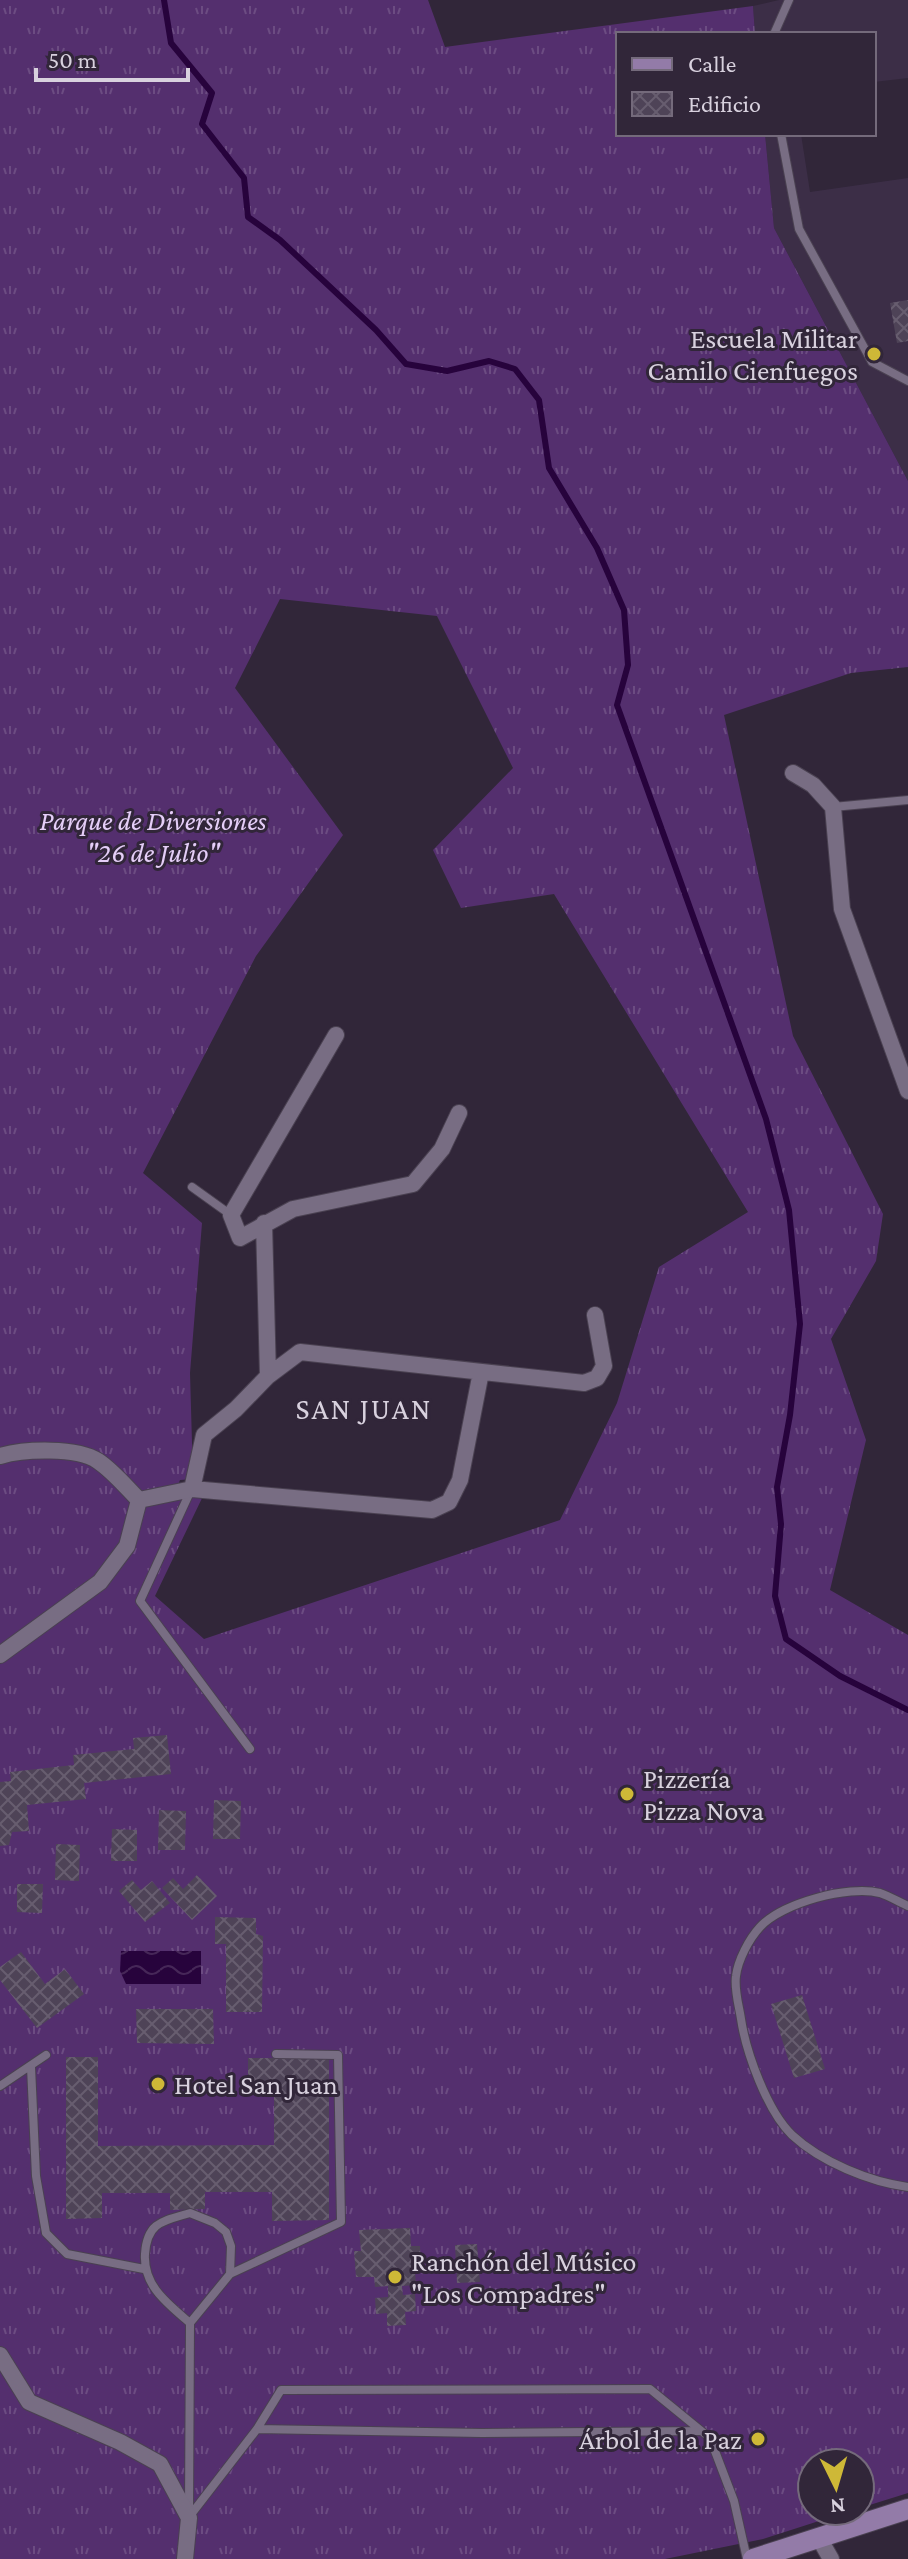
<svg xmlns="http://www.w3.org/2000/svg" width="908" height="2559" viewBox="0 0 908 2559" font-family="'Crimson Pro',serif">
<style>
.built{fill:#3c2e47}
.grass{fill:url(#grass-tufts);fill-rule:evenodd}
.water{fill:url(#water-waves)}
.lines{fill:none;stroke-linecap:round;stroke-linejoin:round}
.stream{stroke:#27033c;stroke-width:6}
.building{fill:url(#building-cross-hatch)}
.service-casing{stroke:#4a4151;stroke-width:10}
.minor-casing{stroke:#4a4151;stroke-width:18}
.primary-casing{stroke:#4a4151;stroke-width:22}
.service{stroke:#786d83;stroke-width:8}
.minor{stroke:#786d83;stroke-width:16}
.primary{stroke:#937ba8;stroke-width:20}
.poi-dot{fill:#ceb837;stroke:#312639;stroke-width:3}
.labels{text-anchor:middle;stroke-width:6;stroke-linejoin:round;paint-order:stroke}
.poi-label{font-size:28px;fill:#d8d1de;stroke:#312639;text-anchor:start}
.park-label{font-size:28px;font-style:italic;fill:#e5cef8;stroke:#312639}
.neighbourhood-label{font-size:30px;letter-spacing:2px;fill:#d8d1de;stroke:#312639}
</style>
<defs>
<pattern id="grass-tufts" width="24" height="20" patternUnits="userSpaceOnUse" patternTransform="scale(2)"><rect width="24" height="20" fill="#542f6e"/><path d="M3 7l-1-3M5 7V3M7 7l1-3M15 17l-1-3M17 17v-4M19 17l1-3" fill="none" stroke="#6c4c82"/></pattern>
<pattern id="water-waves" width="16" height="10" patternUnits="userSpaceOnUse" patternTransform="scale(2)"><rect width="16" height="10" fill="#27033c"/><path d="M0 5q4-4 8 0t8 0" fill="none" stroke="#462758"/></pattern>
<pattern id="building-cross-hatch" width="8" height="8" patternUnits="userSpaceOnUse" patternTransform="scale(2)"><rect width="8" height="8" fill="#4e4357"/><path d="M0 0l8 8M0 8l8-8" fill="none" stroke="#675d6f"/></pattern>
</defs>
<rect width="100%" height="100%" fill="#312639"/>
<!-- built -->
<path class="built" d="M779,0H908V78L874,82V34H755L753,6Z
M765,134H801L810,192L908,178V481L774,228Z"/>
<!-- grass -->
<path class="grass" d="M0,0H428L445,47L753,6L755,34H618V134H765L774,228L908,481V667L851,673L724,715L793,1036L883,1214L876,1261L831,1339L866,1440L830,1590L908,1635V2493L860,2508V2463H812V2511H850L763,2539L665,2559H0ZM280,599L437,616L513,768L433,850L461,908L554,894L748,1212L659,1267L617,1403L560,1520L204,1639L155,1596L204,1494L175,1492L180,1480L193,1479L190,1373L202,1223L143,1173L256,956L343,835L235,688Z"/>
<!-- water -->
<path class="water" d="M121,1951H201V1984H126L120,1971Z"/>
<g class="lines">
<!-- stream -->
<path class="stream" d="M164,0L171,43L212,93L202,124L244,178L248,217L280,240L376,330L406,364L447,371L489,361L515,369L539,400L549,468L597,548L624,610L628,665L617,705L766,1119L789,1210L800,1324L790,1415L777,1487L781,1524L775,1596L786,1639L840,1676L908,1710"/>
</g>
<!-- building -->
<path class="building" d="M908,300V341L897,343L890,303Z
M167,1735L171,1774L84,1783L86,1799L27,1805L29,1831L12,1832L9,1845L0,1846V1782L11,1781L10,1772L74,1765L73,1755L134,1749L133,1738Z
M214,1800L241,1801L240,1839H213Z
M159,1810L186,1811L185,1850H158Z
M112,1829L137,1830V1861H111Z
M56,1844L80,1845L79,1881L55,1880Z
M197,1875L217,1896L192,1920L162,1888L173,1878L183,1889Z
M132,1880L141,1890L152,1881L170,1903L145,1922L119,1891Z
M17,1884H43L42,1913L17,1912Z
M215,1917L256,1918V1934L263,1936L262,2012H226V1944H215Z
M21,1952L45,1984L65,1969L84,1994L37,2028L0,1980V1967Z
M802,1995L825,2069L794,2078L771,2004Z
M136,2009H213L214,2044L137,2043Z
M66,2057H98V2146L274,2145V2090H248V2058H329V2220L272,2221V2192H205V2209L170,2210V2193H102V2218L66,2219Z
M410,2228L411,2246H420L421,2271H415L416,2285L402,2286L403,2295L415,2294L416,2311L405,2312L406,2325L387,2326V2313L376,2314L375,2298L388,2297V2286L375,2287L374,2277H356L354,2251H361L359,2230Z
M477,2244L480,2282L457,2283L455,2245Z"/>
<g class="lines">
<!-- service casing -->
<g class="service-casing">
<path id="service" d="M774,34L789,0
M781,134L799,229L872,362L908,381
M833,807L908,800
M192,1187L231,1215
M191,1490L140,1601L250,1749
M908,1906C899,1902 889,1896 880,1893C848,1885 782,1903 760,1927C749,1939 738,1960 736,1976C734,1989 739,2006 741,2019C746,2052 767,2111 792,2135C821,2162 870,2182 908,2187
M31,2067L36,2176L46,2233L67,2254L144,2269
M0,2086L46,2055
M190,2213L215,2223L226,2232L231,2246L230,2274L190,2323C168,2304 143,2286 145,2254C147,2222 163,2221 190,2213Z
M230,2274L341,2222L338,2055L276,2054
M257,2429L281,2390L650,2389L710,2438L734,2501L747,2559
M189,2509L190,2323
M189,2517L257,2429L482,2433L700,2431"/>
</g>
<!-- minor casing -->
<g class="minor-casing">
<path id="minor" d="M793,773L813,785L833,807L842,909L908,1091
M336,1035L231,1215L240,1238L293,1209L413,1184L442,1149L459,1113
M264,1223L268,1376
M0,1456C24,1449 77,1447 98,1461C113,1471 126,1487 139,1500
M192,1489L204,1435L236,1409L268,1376L300,1352L584,1383L597,1378L604,1366L595,1315
M139,1500L192,1489L432,1510L449,1502L460,1480L481,1372
M0,1655L100,1582L127,1546L139,1500
M0,2355L29,2402L120,2442L160,2464L189,2518L185,2559
M819,2538L831,2559"/>
</g>
<!-- primary casing -->
<g class="primary-casing">
<path id="primary" d="M753,2559L908,2509"/>
</g>
<!-- service -->
<use href="#service" class="service"/>
<!-- minor -->
<use href="#minor" class="minor"/>
<!-- primary -->
<use href="#primary" class="primary"/>
</g>
<!-- markers -->
<g class="poi-dot">
<circle cx="874" cy="354" r="8"/>
<circle cx="627" cy="1794" r="8"/>
<circle cx="158" cy="2084" r="8"/>
<circle cx="395" cy="2277" r="8"/>
<circle cx="758" cy="2439" r="8"/>
</g>
<g class="labels">
<!-- poi labels -->
<g class="poi-label">
<text x="858" y="348" text-anchor="end">Escuela Militar<tspan x="858" dy="32">Camilo Cienfuegos</tspan></text>
<text x="643" y="1788">Pizzería<tspan x="643" dy="32">Pizza Nova</tspan></text>
<text x="174" y="2094">Hotel San Juan</text>
<text x="411" y="2271">Ranchón del Músico<tspan x="411" dy="32">"Los Compadres"</tspan></text>
<text x="742" y="2449" text-anchor="end">Árbol de la Paz</text>
</g>
<!-- park labels -->
<g class="park-label">
<text x="153" y="830">Parque de Diversiones<tspan x="153" dy="32">"26 de Julio"</tspan></text>
</g>
<!-- neighbourhood labels -->
<g class="neighbourhood-label">
<text x="364" y="1419">SAN JUAN</text>
</g>
</g>
<!-- legend -->
<rect x="616" y="32" width="260" height="104" fill="#312639" stroke="#746a7b" stroke-width="2"/>
<rect x="632" y="58" width="40" height="12" fill="#937ba8" stroke="#746a7b" stroke-width="2"/>
<text x="688" y="72" font-size="24" fill="#d8d1de">Calle</text>
<rect x="632" y="92" width="40" height="24" fill="url(#building-cross-hatch)" stroke="#746a7b" stroke-width="2"/>
<text x="688" y="112" font-size="24" fill="#d8d1de">Edificio</text>
<!-- north arrow -->
<g transform="translate(836 2487) rotate(175)"><circle r="38" fill="#312639" stroke="#746a7b" stroke-width="2"/>
<path d="M0-6L14 30L0 20L-14 30Z" fill="#ceb837"/>
<text y="-12" font-size="22" font-weight="bold" text-anchor="middle" fill="#d8d1de">N</text>
</g>
<!-- scale -->
<path d="M36 68v12h152v-12" fill="none" stroke="#d8d1de" stroke-width="4"/>
<text x="48" y="68" font-size="24" fill="#d8d1de" stroke="#312639" stroke-width="6" paint-order="stroke">50 m</text>
</svg>
